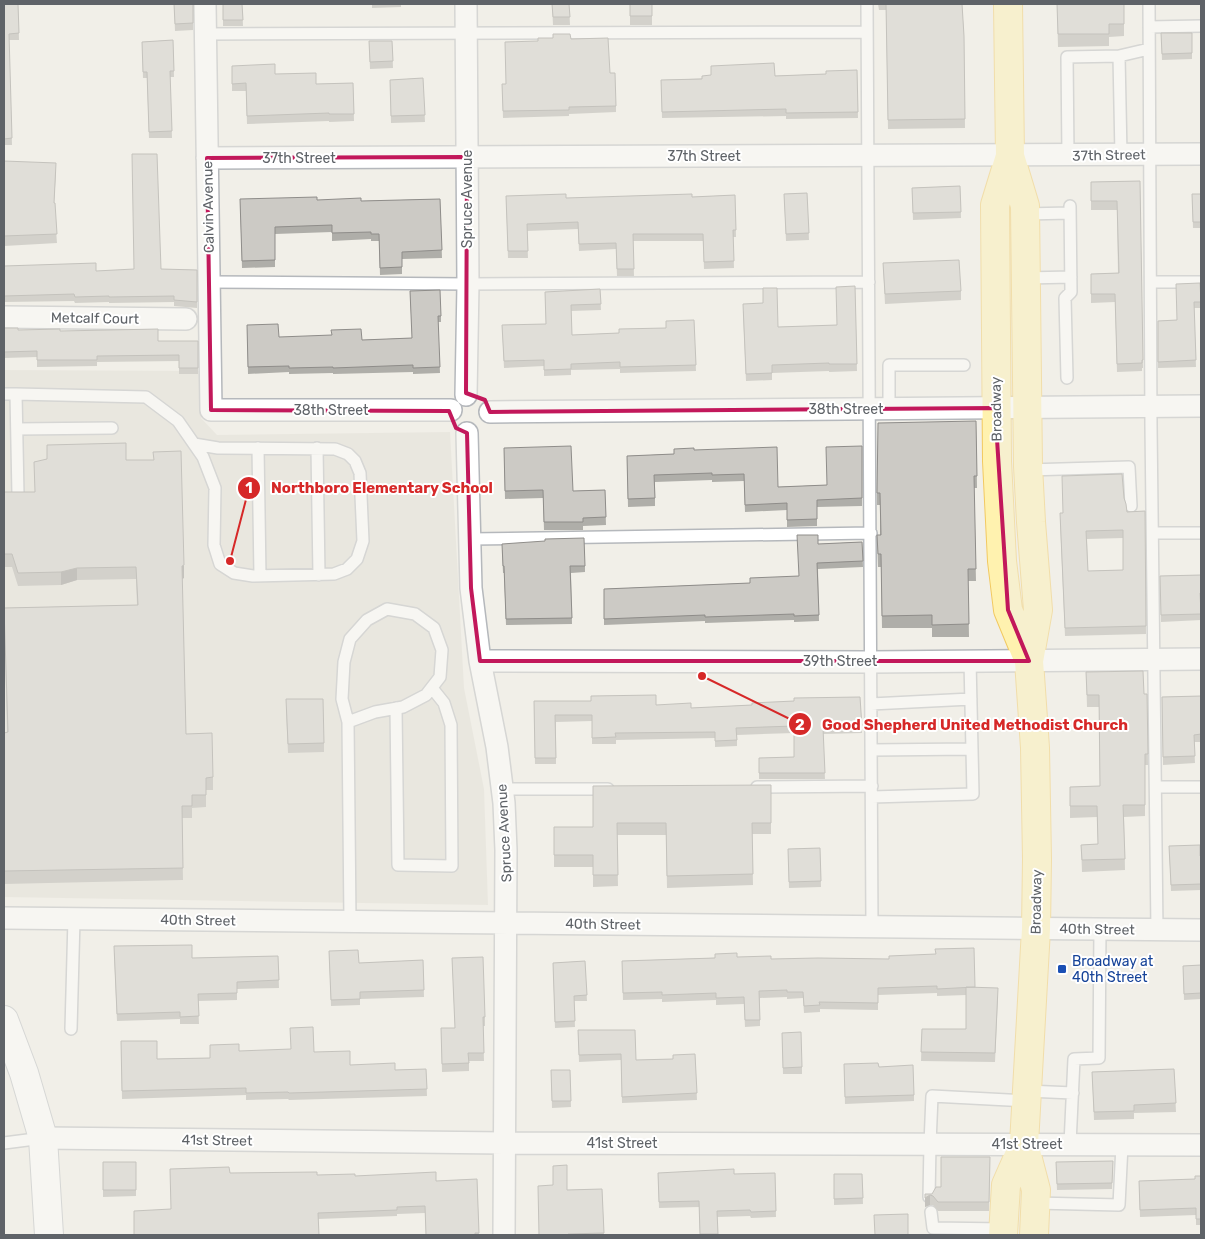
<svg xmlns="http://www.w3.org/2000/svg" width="1205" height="1239" viewBox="0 0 1205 1239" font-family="Rubik,sans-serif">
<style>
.education{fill:#e1ded6}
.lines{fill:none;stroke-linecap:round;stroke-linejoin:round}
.lane-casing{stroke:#b5b8bc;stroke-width:14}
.street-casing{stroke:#b5b8bc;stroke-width:24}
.secondary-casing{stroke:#b6babf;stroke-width:30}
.primary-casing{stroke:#f2c960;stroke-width:30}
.lane{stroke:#fff;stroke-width:11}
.street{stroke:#fff;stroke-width:21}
.secondary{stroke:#fff;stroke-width:28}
.primary{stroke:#fff2af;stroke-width:28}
.wall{fill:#afaea9;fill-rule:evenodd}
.shaded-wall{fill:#8f8d8a}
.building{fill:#cccac5;stroke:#8f8d8a;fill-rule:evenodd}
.marked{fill:none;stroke:#c2185b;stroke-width:4;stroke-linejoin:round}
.transit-dot{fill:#1a4fb4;stroke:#fff;stroke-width:2}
.labels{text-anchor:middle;stroke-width:4;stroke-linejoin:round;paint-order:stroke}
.street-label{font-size:14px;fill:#5f6368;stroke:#fff}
.transit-label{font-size:14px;fill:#164399;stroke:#fff;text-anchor:start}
.leader{fill:none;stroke:#d62828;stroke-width:2}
.callout-dot{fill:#d62828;stroke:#fff;stroke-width:2}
.mark-label{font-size:15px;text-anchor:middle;font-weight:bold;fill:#fff}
.callout-label{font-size:15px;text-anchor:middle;font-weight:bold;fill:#d62828;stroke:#fff;stroke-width:4;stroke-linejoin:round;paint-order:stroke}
</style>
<rect width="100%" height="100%" fill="#f1efe8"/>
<!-- education -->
<path class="education" d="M4,370L199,371L201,418L217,435L450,432L464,688L484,789L488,905L4,897Z"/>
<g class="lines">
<!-- lane casing -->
<g class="lane-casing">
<path id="lane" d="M867,4L872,926
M1149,4L1151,426L1157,930
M1149,27L1201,26
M206,34L867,32
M1119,56L1149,49
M1068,155L1067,57L1119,56L1121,155
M1025,214L1070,213
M1026,278L1071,277
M209,282L468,284L869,282
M1151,282H1201
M1067,378L1065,298L1071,292L1070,206
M4,394H16L18,495
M16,394L146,397L178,421L203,457L215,488L214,545L220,564L234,573L253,576L334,574L347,569L357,559L363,541L360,473L355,461L348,454L335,449L218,448L194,444
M889,409V365H964
M17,429L112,428
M258,448L260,576
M317,448L319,575
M1028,470L1129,467L1131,506
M1153,533H1201
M471,539L871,533
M871,704L971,699
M396,708L398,865L452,866L451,725L444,703L432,688
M348,722L375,712L403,707L426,695L440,677L442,650L434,628L415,614L387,609L367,620L350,639L344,662L342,699L348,722L350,921
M872,750L972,749
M757,787L872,786
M1156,787H1201
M502,789H608
M872,797L973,794L970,661
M71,1029L74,919
M1027,1091L1073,1093
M4,1143L43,1138
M1070,1144L1074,1059L1099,1058L1100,929
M929,1197L930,1144L932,1096L1026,1101
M1036,1203L1119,1205L1122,1145
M931,1212L933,1228L1004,1229"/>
</g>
<!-- street casing -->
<g class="street-casing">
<path id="street" d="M205,4L211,410H451
M466,4L468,284L466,395
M207,158L1201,154
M4,317L186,319
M490,412L1201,406
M467,433L471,588L480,661L497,747L504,803L506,850L504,1235
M480,661L871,662L1201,659
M4,918L1201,930
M43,1138L504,1143L1201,1145"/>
</g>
<!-- secondary casing -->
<g class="secondary-casing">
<path id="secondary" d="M4,1020L24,1073L43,1138L49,1235"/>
</g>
<!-- primary casing -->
<g class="primary-casing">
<path id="primary" d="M1008,4L1010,156L1025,206L1028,466L1031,522L1038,610L1029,661L1035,748L1037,859L1036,929L1024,1144L1036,1190L1034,1235
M1010,156L995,205L997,461L1002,561L1008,610L1029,661
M1003,1235L1006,1185L1024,1144"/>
</g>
<!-- lane -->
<use href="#lane" class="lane"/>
<!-- street -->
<use href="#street" class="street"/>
<!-- secondary -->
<use href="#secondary" class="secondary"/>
<!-- primary -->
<use href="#primary" class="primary"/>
</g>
<!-- wall -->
<path class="wall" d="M4,4H18L19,40H9L12,145H4Z
M174,4H193V30L175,31Z
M223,4H242L243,26H223Z
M372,4H401V7L372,8Z
M552,4H569L570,25H553Z
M630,4H652V25H630Z
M878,4H962L964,36L965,128L888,129L886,10H879Z
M1057,4H1124V36L1109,37V46L1058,47Z
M1161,33H1192V59L1162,60Z
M571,39L610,73L616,106V112L569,114V116L503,118L502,84H506L538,41Z
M173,40L174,77H170L172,138H149L147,78H143L142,42Z
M369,41H392L393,68L370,69Z
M232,66L275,74L316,84L353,83L354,121L329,122V121L247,124L246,91H232Z
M857,70L858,118L786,119V116L662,118L661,80L826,74Z
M423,78L425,122L391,123L390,80Z
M4,161L56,173L54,203L57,243L4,246Z
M1140,181L1143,368H1142V371L1117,372L1115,302L1091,303V274L1118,273L1117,210H1091V182Z
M960,186L961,218L913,220L912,188Z
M807,193L809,240L786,241L784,194Z
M1192,194H1201V228H1193Z
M735,195L736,237H733L734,268L704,269L703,241H633L634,276H617L616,249L579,251L578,229L527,231L528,258H508L506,196L566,198L692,197Z
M240,199L361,201L440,199L442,258L402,259V274L380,275L379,241H371V239L332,241V232L275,234V267L242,268Z
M883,263L961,291V300L885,304Z
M4,266L96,271L161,269L197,270V308L174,306V302L109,303V302L75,303L74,301L4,302Z
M1200,283L1201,308H1194L1196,367L1158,368V321L1177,320Z
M855,286L857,371L829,372V371L772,373V380L746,381L743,311L778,327L837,325Z
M600,289L601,310L571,311L572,335L619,333L666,328L694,320L696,371L620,373V369L571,370V375L544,376V366L504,368L502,325L546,324L545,292Z
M410,291L441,316V322H438L440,373L413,374V372L333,374V373L289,374V372L248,374L247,325L279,337L362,340L412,338Z
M4,328L18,330L60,331L158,341H198V374H179V361L97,362V366L37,367V357L4,358Z
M976,421L977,488H974L976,581H968L969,637H932V628H882L881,567H878L877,535H880V505H877V493Z
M862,446V506L817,507V526L787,527V510L745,512L744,481L712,482V480L655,482V506L628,507L627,456L674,454L694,450L778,487L827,485Z
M504,448L573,491L605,490L606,525L583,526V530H544L543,498L505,499Z
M126,460L184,578L182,579L186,734L213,777V790H206V807L192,808V818H182L183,880L4,884V733H7L4,608L137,605L136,579L77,580L61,585L18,586L12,567H4V492H35Z
M1124,498L1127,512L1145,511L1146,634L1065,636L1060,521L1063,513ZM1123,538V570L1088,571L1087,539Z
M862,542L863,567L818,569L819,621L794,622V620L705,623V621L604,625V589L750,583L799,576L818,544Z
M502,550L585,566V572L571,573L572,624L506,625L504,573H503Z
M1201,575V599H1200L1201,620L1161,622L1160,576Z
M1086,672L1144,694H1147L1148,765H1145V816L1124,817L1125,870L1082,872L1081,845L1098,844L1097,817L1070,818V787L1100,786L1099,707H1087Z
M1201,696V742H1194L1195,763L1163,765L1162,697Z
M860,697L862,733L823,734L825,779H759V758L794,757V733L737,735V746L715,747V738L616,740V744H592V721L556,722V764H535L534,701L656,705L691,708L752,705L794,701Z
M286,709L324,743V752L288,753Z
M771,785V834H752L753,885L667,888L666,835H617L618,886L593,887V867H554V827H593Z
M1169,846L1201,856V890L1171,891Z
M820,848L821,887L789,888L788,849Z
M329,951L359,963L423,960L424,997L360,999V1005L331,1006Z
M114,953L192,958L278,956L279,988L237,989V1000L198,1001L199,1024H180V1019L117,1021Z
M737,957L771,959L975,987L998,997L995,1062L921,1061L922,1029H966V995L937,996V993L878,995V1010L820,1009V1012L804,1013L803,998L787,999V997L760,998V1026L745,1027L744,1004L716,1005V1000L662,1002V999L623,1000L622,961Z
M452,958L485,1017V1026H483L484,1061H469V1071L442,1072L441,1028H455Z
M585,961L587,1001H574L575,1027L555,1028L553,963Z
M1201,965V999L1184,1000L1183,966Z
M578,1030L636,1060L673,1059L695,1054L697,1100L622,1103L621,1060L579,1062Z
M782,1033L802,1067V1074H783Z
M121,1041L157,1059L210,1058L239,1051L314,1052L350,1065L395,1070L426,1069L427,1096L289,1100L288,1099L246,1100V1095L122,1099Z
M844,1064L879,1067L914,1095V1101L845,1104Z
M1174,1069L1176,1112L1134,1113V1119L1094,1120L1092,1072Z
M551,1070H570L571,1107L552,1108Z
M990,1157L989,1211H938L933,1205H930L925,1207V1194H932L941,1187Z
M1113,1161L1112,1189L1057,1190L1056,1162Z
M103,1162H136V1196L103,1197Z
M230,1173L355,1176L436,1181L477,1179L479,1235H426L425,1213L397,1214V1216L318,1219L319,1235H134Z
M658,1173L734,1174L775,1173L776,1217L751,1218L750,1216L717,1217L718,1235H700L699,1207L659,1208Z
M834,1174H862L863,1204L834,1205Z
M1201,1176V1225H1196V1215L1140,1217L1139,1181L1195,1179Z
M602,1189L604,1235H538L567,1190Z"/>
<!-- shaded-wall -->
<path class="shaded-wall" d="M184,565V578L182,579V566Z
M77,568V580L61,585V572Z
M930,1195V1205L925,1207V1198Z"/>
<!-- building -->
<path class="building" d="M4,4H18L19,33L9,34L12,138L4,139Z
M174,4H193V23L175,24Z
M223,4H242L243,20H223Z
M552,4H569L570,17H553Z
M630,4H652V16H630Z
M886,4H962L964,36L965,119L888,120Z
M1057,4H1124V24H1109V34H1058Z
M1161,33H1192V53L1162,54Z
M553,34H570L571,39L608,38L610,73H615L616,106L569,107V110L503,111L502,84H506L505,42L538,41V38H553Z
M173,40L174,71H170L172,131L149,132L147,72H143L142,42Z
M369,41H392L393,61L370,62Z
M774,63L775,76L826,74V71L857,70L858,112L786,113V109L662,112L661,80L702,79V76L711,75V66Z
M275,64V74L316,73V84L353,83L354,114H329V113L247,116L246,83L232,84V66Z
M423,78L425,115L391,116L390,80Z
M132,154H157L161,269L197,270V302L174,300V296L109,297V296L75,297L74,294L4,296V266L96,263V271L134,269Z
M4,161L56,163L54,203H55L57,234L4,236Z
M1140,181L1143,360H1142V363L1117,364L1115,294H1091V274L1119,273L1117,201H1091V182Z
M960,186L961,212L913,213L912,188Z
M807,193L809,233L786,234L784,194Z
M566,194V198L692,194V197L735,195L736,230H733L734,261L704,262L703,234H633L634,269H617L616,243L579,244L578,222L527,224L528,251H508L506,196Z
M1192,194H1201V222H1193Z
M317,197V200L361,198V201L440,199L442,250L402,252V267L380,268L379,234H371V232L332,233V225L275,227V260L242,261L240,199Z
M959,260L961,291L885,294L883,263Z
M1200,283L1201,302H1194L1196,360L1158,362V321L1177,320L1176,284Z
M855,286L857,364H829V363L772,365V373L746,374L743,304L763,303V288H777L778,327L837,325L836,287Z
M600,289L601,304L571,305L572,335L619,333V329L666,328V321L694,320L696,365L620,367V362L571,364V369L544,370V360L504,361L502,325L546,324L545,292Z
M440,290L441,316H438L440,367L413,368V365L333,368V367L289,368V366L248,367L247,325L278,324L279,337L332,335L331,330L361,329L362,340L412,338L410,291Z
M4,328H18V330L60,329V331L158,329V341H198V368H179V355L97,356V360H37V351L4,352Z
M976,421L977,476H974L976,569H968L969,624L932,625V615L882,616L881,554H878L877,535H881L880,493H877L878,423Z
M126,443V460H154L153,452L181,451L184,565L182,566L186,734L212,733L213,777L206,778V795H192V806H182L183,868L4,871V733L8,732L4,608L138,605L136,567L77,568L61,572L18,573L12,554H4V492H35L34,462L47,459V445Z
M571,446L573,491L605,490L606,517L583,518V522H544L543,490L505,491L504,448Z
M862,446V498L817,500V519L787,520V503L745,505L744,474L712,475V473L654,475L655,498L628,499L627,456L674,454V449L694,448V450L777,447L778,487L827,485L826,447Z
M1122,474L1124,498L1126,504L1127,512L1145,511L1146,626L1065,628L1060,513H1063L1062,476ZM1123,530V570L1088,571L1086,531Z
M797,535H818V544L862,542L863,561L817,563L819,615L794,616V614L705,617V615L604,619V589L750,583V578L799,576Z
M584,538L585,566H570L572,618L506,619L504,566H503L502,544L545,541V539Z
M1201,575V593H1200L1201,614L1161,615L1160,576Z
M1143,671L1144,694H1147L1148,754H1145V805H1123L1125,859L1082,860L1081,845L1098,844L1097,806H1070V787L1100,786L1099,695H1087L1086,672Z
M656,695V705L691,703V708L752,705V703L794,701V698L860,697L862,727L823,728L825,773H759V758L794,757V726L736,728L737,740L715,741V732L615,733L616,737L592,738V715H555L556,758H535L534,701H591V696Z
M1201,696V734L1194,735L1195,756L1163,757L1162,697Z
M286,699H323L324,743L288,744Z
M771,785V823H752L753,874L667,876L666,823H617L618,875H593V855H554V827H593V786Z
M1200,845V856H1201V884L1171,885L1169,846Z
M820,848L821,881L789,882L788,849Z
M192,945V958L278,956L279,980L237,982V993L198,994L199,1016L180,1017V1012L117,1014L114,946Z
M974,948L975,987L937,989V986L878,988V1003L819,1002L820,1005L804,1006L803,992H787V990L759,991L760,1020H745L744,997L716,998V993L662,995V992L623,993L622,961L715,958V954L737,953V957L771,956V959L818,958L889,959V956L936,954L935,949Z
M358,950L359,963L423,960L424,990L360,992V999L331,1000L329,951Z
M483,957L485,1017H483L484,1053H468L469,1063L442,1064L441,1028H455L452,958Z
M585,961L587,995L574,996L575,1021L555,1022L553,963Z
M1201,965V993L1184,994L1183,966Z
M966,987L998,988L995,1053L921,1052L922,1029H966Z
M313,1027L314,1052L350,1051V1065L395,1063V1070L426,1069L427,1089L289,1093L288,1092L246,1093V1088L122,1091L121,1041H157V1059L210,1058V1045L239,1044V1051L291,1049L290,1028Z
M578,1030H635L636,1060L673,1059V1055L695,1054L697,1093L622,1097L621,1054L579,1055Z
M801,1032L802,1067L783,1068L782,1033Z
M878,1063L879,1067L913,1065L914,1095L845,1097L844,1064Z
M1174,1069L1176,1103L1134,1105V1111L1094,1112L1092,1072Z
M551,1070H570L571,1101H552Z
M941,1157H990L989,1202H938L933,1196L930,1195L925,1198V1194H932L936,1187H941Z
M1113,1161L1112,1183L1057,1184L1056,1162Z
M103,1162H136V1190H103Z
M567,1165V1190L602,1189L604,1233L568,1234V1235H539L538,1186L553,1185V1166Z
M229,1167L230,1173L317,1172V1175L355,1174V1176L436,1172V1181L477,1179L479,1233H475V1235H426L425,1206L397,1207V1210L318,1213L319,1235H134V1211L171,1209L170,1169Z
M734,1169V1174L775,1173L776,1211L751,1212L750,1210L717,1211L718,1234H700L699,1201L659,1202L658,1173Z
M834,1174H862L863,1198L834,1199Z
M1195,1176H1201V1219H1196V1208L1140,1210L1139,1181L1195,1179Z
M908,1214V1235H875L874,1215Z"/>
<!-- marked area -->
<path d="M0 0H1205V1239H0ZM467,157L466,393L485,400L490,412L995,408L1008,610L1029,661H480L471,588L467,433L456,428L449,411L211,410L207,158Z" fill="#f1efe8" fill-opacity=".55" fill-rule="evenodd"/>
<path class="marked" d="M467,157L466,393L485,400L490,412L995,408L1008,610L1029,661H480L471,588L467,433L456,428L449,411L211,410L207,158Z"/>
<!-- markers -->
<rect class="transit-dot" x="1057" y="964" width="10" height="10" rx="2.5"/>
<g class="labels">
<!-- street labels -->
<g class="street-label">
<text transform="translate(1109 155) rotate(-1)" y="5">37th Street</text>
<text x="704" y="161">37th Street</text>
<text x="299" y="163">37th Street</text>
<text transform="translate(467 199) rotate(-90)" y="5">Spruce Avenue</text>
<text transform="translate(208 207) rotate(-91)" y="5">Calvin Avenue</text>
<text transform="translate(95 318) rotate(1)" y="5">Metcalf Court</text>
<text x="846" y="414">38th Street</text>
<text transform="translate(996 409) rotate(-91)" y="5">Broadway</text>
<text x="331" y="415">38th Street</text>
<text x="840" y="666">39th Street</text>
<text transform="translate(504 833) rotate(-93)" y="5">Spruce Avenue</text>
<text transform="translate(1036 902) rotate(-89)" y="5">Broadway</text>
<text transform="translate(198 920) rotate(1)" y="5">40th Street</text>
<text transform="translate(603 924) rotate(1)" y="5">40th Street</text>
<text transform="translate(1097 929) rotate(1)" y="5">40th Street</text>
<text transform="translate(217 1140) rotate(1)" y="5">41st Street</text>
<text x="622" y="1148">41st Street</text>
<text x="1027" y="1149">41st Street</text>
</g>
<!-- transit labels -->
<g class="transit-label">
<text x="1072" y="966">Broadway at<tspan x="1072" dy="16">40th Street</tspan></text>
</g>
</g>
<!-- callouts -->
<path class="leader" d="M230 561L249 488M702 676L800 724"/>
<g class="callout-dot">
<circle cx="230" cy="561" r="5"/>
<circle cx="702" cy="676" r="5"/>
<circle cx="249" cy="488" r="12"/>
<circle cx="800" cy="724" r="12"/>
</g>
<g class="mark-label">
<text x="249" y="493">1</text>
<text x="800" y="730">2</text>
</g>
<g class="callout-label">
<text x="382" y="493">Northboro Elementary School</text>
<text x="975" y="730">Good Shepherd United Methodist Church</text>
</g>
<!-- border -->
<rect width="1205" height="1239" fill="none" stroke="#5f6368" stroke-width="10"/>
</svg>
